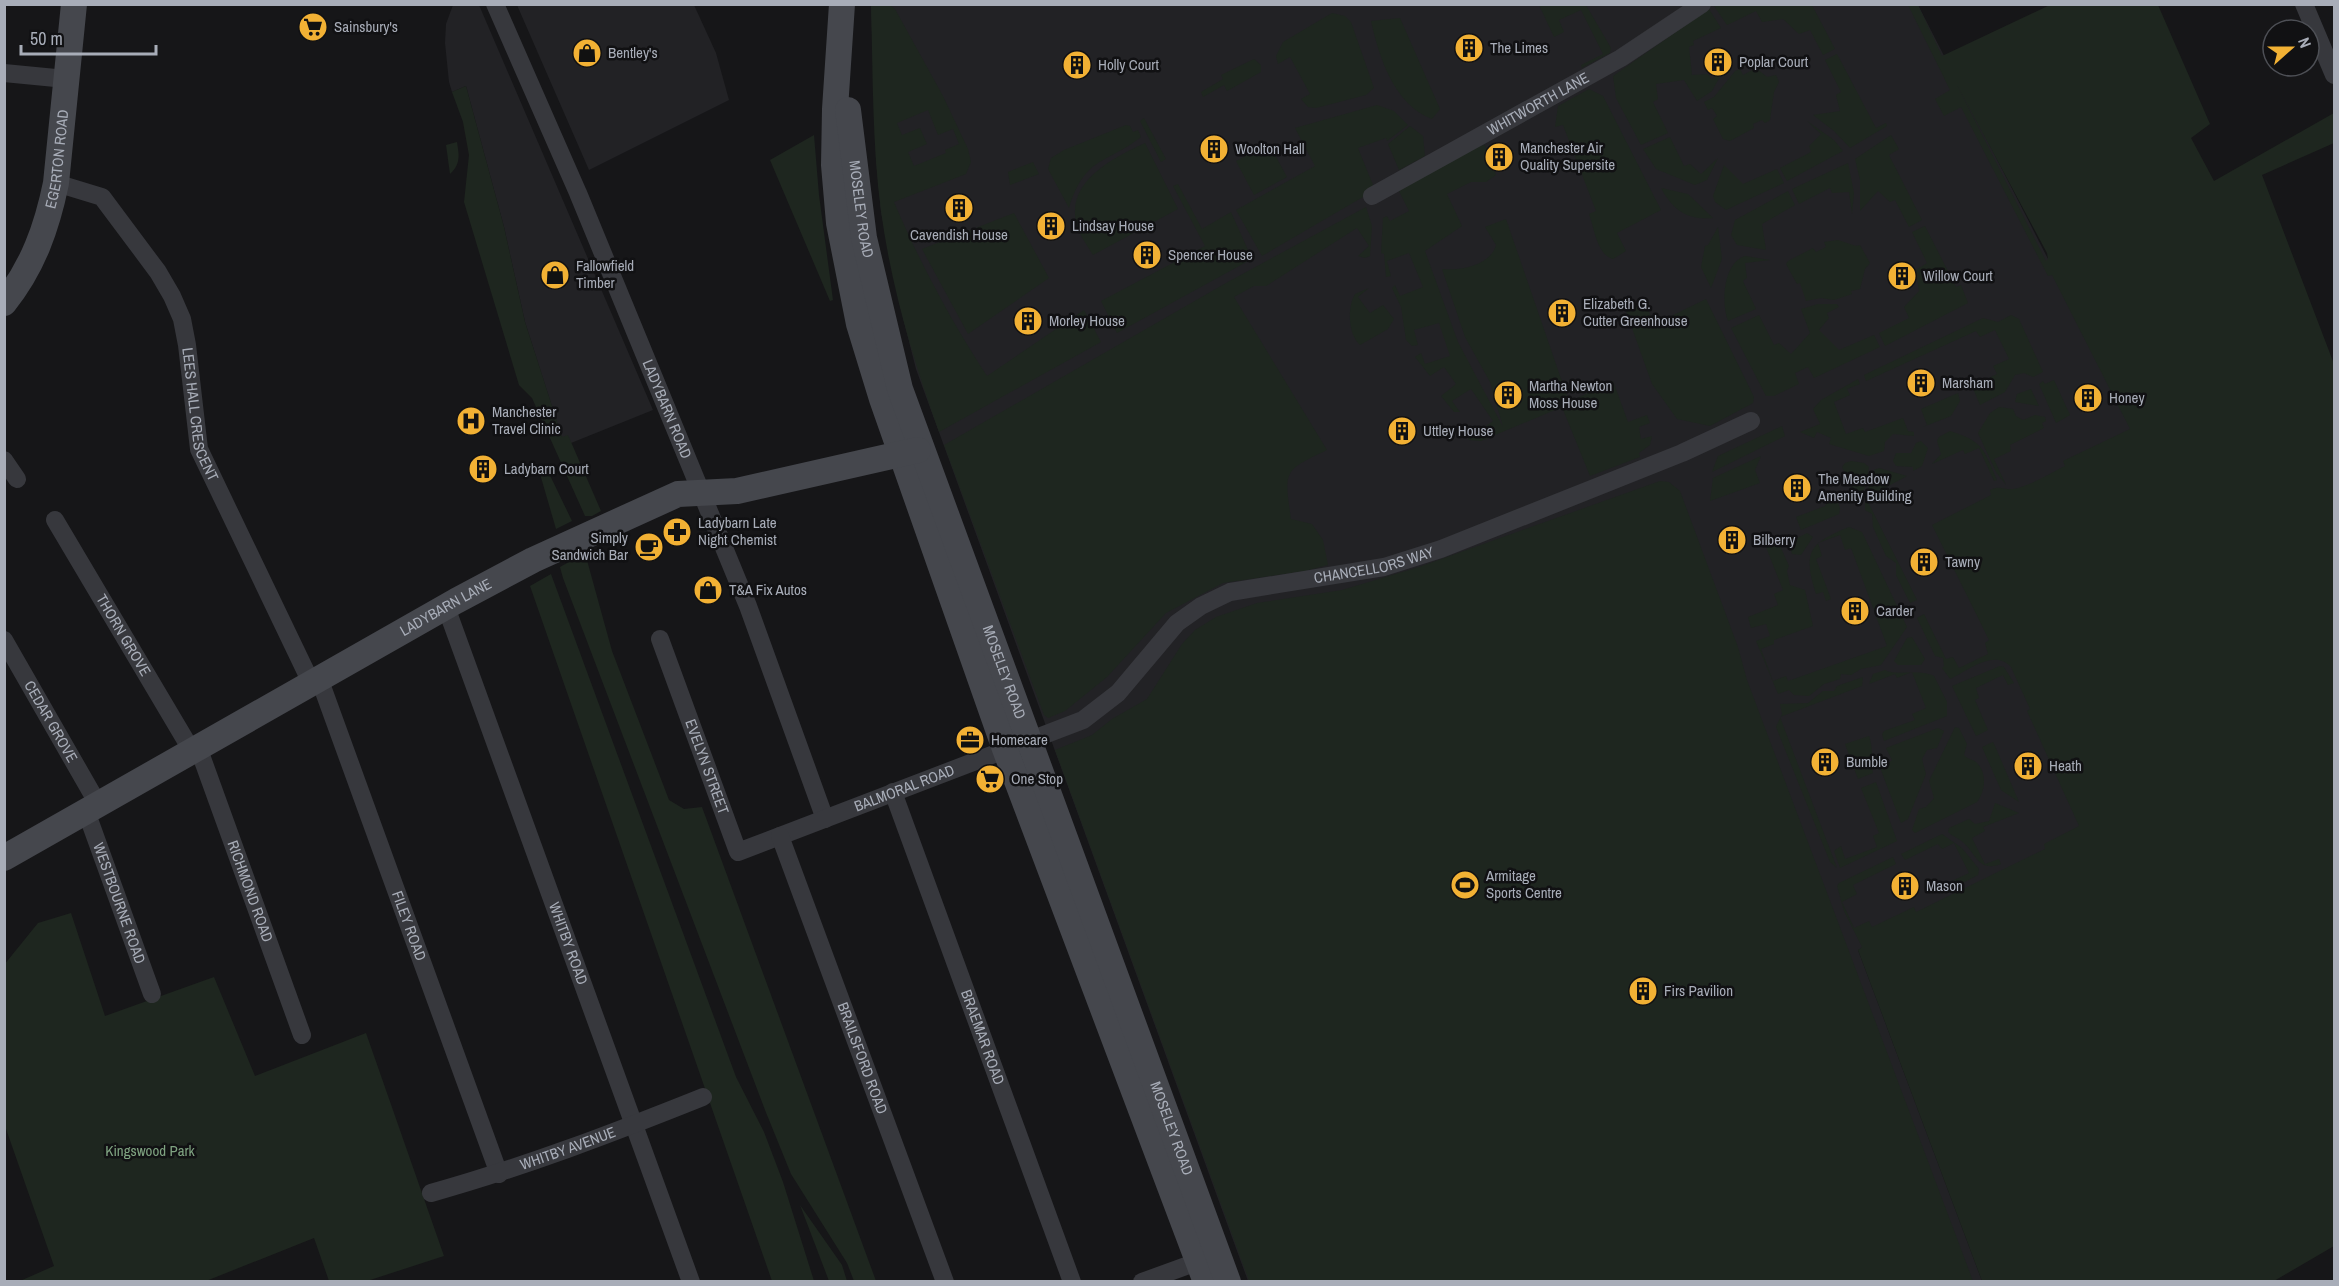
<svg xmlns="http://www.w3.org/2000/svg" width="2339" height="1286" viewBox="0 0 2339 1286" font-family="'Archivo Narrow',sans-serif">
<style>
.built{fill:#222225}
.green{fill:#1e261f;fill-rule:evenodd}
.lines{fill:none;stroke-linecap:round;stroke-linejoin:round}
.street{stroke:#37383d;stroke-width:18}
.secondary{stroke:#45474d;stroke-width:26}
.labels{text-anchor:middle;stroke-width:5;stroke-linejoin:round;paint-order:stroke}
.poi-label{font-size:15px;fill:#a8adb8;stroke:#111113;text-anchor:start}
.street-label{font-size:15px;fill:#a8adb8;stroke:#111113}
.park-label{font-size:15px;fill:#7fa381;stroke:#111113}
</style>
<rect width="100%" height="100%" fill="#161618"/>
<!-- built -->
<path class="built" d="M453,5H479L653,410L571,443L562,438L525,322L504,227L466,86L452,92L449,82L445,43L446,24Z
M517,5H694L716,53L729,100L589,170Z
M871,5H1918L2046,255L2145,435L2092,826L1858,950L1982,1281H1248L916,369L899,302L881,212L876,160Z"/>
<!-- green -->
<path class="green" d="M1716,4L1812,5L1835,49L1823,55L1810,30L1799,34L1783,19L1762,22L1756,11L1727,25L1714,6Z
M871,5H890L895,9L943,96L968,149L971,162L966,174L894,202C920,263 951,321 987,376L1084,310L1101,342L939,432C913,360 891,286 881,211C872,143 873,73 871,5ZM928,110L938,135L953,129L959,144L945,150L946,153L914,166L908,152L927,144L920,128L902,135L897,123Z
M1539,5H1586L1611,48L1610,53L1582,68L1581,65L1603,54L1581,10L1559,20L1564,32L1554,37Z
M1908,5H1918L1942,56L2050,5H2158L2210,124L2191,138L2214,181L2334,113V143L2262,175L2334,364V1246L2274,1281H1982L1858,950L1862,947L1844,911L1837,886L1839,883L1893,857L1896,864L1853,885L1857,894L1842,902L1854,928L1869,921L1872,927L1914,907L1916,912L2045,849L2044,844L2079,826L2027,711L2030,709L2011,667C1995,648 1967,671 1950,679L1942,668L1944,666L1943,658L1935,656L1917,618L1924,614L1946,659L1953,657L1959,668L1988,654L1985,643L1989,640L1932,525L1991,495L1990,490C2000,485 2003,490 2013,489C2030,486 2047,475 2065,466L2063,461L2130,429L2052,275L2048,276L1961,107L1944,116L1935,99L1950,90ZM1957,85L2047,253L2048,259L2046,261Z
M1709,9L1721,28L1693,41L1694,45L1689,47L1692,75L1708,74L1711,79L1722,73L1712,91L1697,101L1684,80L1656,84L1658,99L1653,102L1668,133L1641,145L1616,98L1613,76Z
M1332,13L1345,16L1351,22L1374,88L1366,95L1316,108L1308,107L1301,99L1310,94L1290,57L1278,64L1276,56L1283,42Z
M1400,18L1440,109L1432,119C1394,105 1379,57 1371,21Z
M1837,54L1876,128L1886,123L1887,126L1850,148L1834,131L1813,115L1840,111L1836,95L1841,92L1825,60Z
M1254,59L1261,65V72L1227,91L1224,85L1203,97L1201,92L1223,79L1221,75Z
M1756,68L1767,77L1776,75L1779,82L1774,92L1770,120L1765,123L1762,120L1753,124L1754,128L1730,141L1723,139L1713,119L1717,116L1712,108L1708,110L1704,102L1714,97L1735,71L1740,69L1743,75Z
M466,86L504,227L525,322L562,437L568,435L601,511L592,516H585L532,398L519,385L464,202L469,155L463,122L452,92Z
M1589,89L1603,96L1661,210L1617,233L1626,251L1613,259C1597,255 1594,227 1589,214L1596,211L1563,125L1555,127L1558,106Z
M1377,105L1394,111L1408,125L1387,141L1386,138L1358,148L1375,190L1262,256L1236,210L1315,166L1295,128Z
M1144,118L1166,159L1161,162L1140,121Z
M1807,121L1834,140L1843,151L1787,181L1780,168L1811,152L1809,146L1821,134Z
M1126,125L1130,126L1133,132L1138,130L1141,137C1105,165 1085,156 1069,208L1048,169L1051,158L1064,150Z
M1410,126L1423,136L1425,156L1399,170L1388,144Z
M814,135L819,195L833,300L830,301L770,160Z
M1891,135L1899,149L1889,155L1922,220L1909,227L1895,200L1890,202L1878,191L1860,211V180L1855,159Z
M1670,137L1684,166L1690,164L1701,174L1718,158L1707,180L1695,185L1656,169L1643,149Z
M457,142C459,155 461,164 450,174L446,145Z
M1145,143L1178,209L1093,255C1087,245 1078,233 1076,222C1067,180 1115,157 1145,143Z
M1269,144L1287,177L1254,195L1236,161Z
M1485,145L1496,175L1486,182H1471L1447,194L1462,226L1425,251L1458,342L1503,427L1490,382L1465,337L1442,269C1461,271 1491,265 1496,245L1485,227L1506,219L1569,402L1613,381L1628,422L1647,415L1650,423L1639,427L1641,439L1652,436L1650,445L1639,453L1640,457L1590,476L1562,407L1481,441L1469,440L1463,428L1467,424L1476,433L1493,421L1471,389L1452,401L1460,412H1454L1441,396L1456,384L1444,367L1430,376L1415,357L1421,353L1425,364L1450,356L1439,323L1414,330L1418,345L1412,346L1406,340L1401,307L1392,288L1395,285L1400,296L1423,287L1409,253L1387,261L1391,276L1386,277L1384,254L1381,253L1383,218L1387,216L1390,221L1409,211L1398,189L1473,147Z
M1033,162L1039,174L1010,185L1008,172Z
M1848,163L1854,193L1852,214L1849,192L1832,193L1830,188L1799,204L1792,189Z
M1724,165L1743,184L1777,169L1784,183L1726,210L1715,202L1713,196Z
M1178,184L1202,229L1231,212L1252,259L1117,333L1101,301L1205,246L1173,186Z
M1661,188L1688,194L1713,218C1691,220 1675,214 1661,188Z
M1788,191L1795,205L1762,224L1766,250L1737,245L1731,235L1735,220Z
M1366,207L1372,226L1370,256L1365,258L1358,256L1369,246L1357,228L1266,286H1254L1234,297L1327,450C1283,471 1284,470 1291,519L1312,524L1323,540L1328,565L1305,571L1223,583L1166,613L1107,677L1065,711L1048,718L1044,715L944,445L1226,283Z
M1014,213L1049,278L968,334L922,249Z
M1925,226L1956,287L1961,285L1968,303L1885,346L1879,333L1909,318L1904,307L1919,291L1916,270L1927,263L1912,232Z
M1718,227L1722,259L1711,288L1701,267L1705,246L1708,245Z
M1838,240L1856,246L1860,245L1870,263L1865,269L1860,289L1851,291L1852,294L1834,300L1821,298L1806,301L1800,283L1797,284L1786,264L1788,261L1813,248L1816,252L1826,247L1824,242Z
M1745,256L1770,260L1745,263L1747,278L1743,281L1756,309L1728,321C1721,303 1723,263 1745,256Z
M1369,288L1358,297L1370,313L1383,305L1394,319L1388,329L1360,345C1348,334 1347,308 1355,294Z
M1630,297L1634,305L1643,300L1655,324L1706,299L1754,397L1753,403L1710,426L1677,419L1652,384L1623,303Z
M1818,304H1837L1839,307L1827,313L1829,318L1819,330L1839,350L1874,335L1880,347L1814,378L1808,367L1795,373L1799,384L1774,396H1766L1731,328L1759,315L1774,345L1779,343L1791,354L1810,333L1801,309Z
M2011,315L2019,319L2043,372L2033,377L2024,373L2015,375L2005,392L1980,405L1972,386L1997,374L1993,366L2009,359L1995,330L1980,337L1976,331L1866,381L1864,375L1983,318L1998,322Z
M1858,379L1860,384L1847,389L1850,395L1834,402L1846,434L1863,428L1865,432L1903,418L1908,431L1914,432V436L1893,434L1885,442L1884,451L1869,456L1829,444L1831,438L1817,432L1814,438L1800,432L1820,424L1813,409L1821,400Z
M2054,380L2070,415L2056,423L2039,384L2043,381L2045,384Z
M2031,389L2039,406L2015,402L2017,394Z
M1958,393L1960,401L1951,416L1923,427L1927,425L1921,409Z
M1999,407L2013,409L2016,416L2023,420L2035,415L2045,417L2046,421L2042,423L2044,428L2010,445L2011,451L1994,459L2006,485L1996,472L1978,433L1990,413Z
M1782,426L1785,436L1712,472L1718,456Z
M1950,431C1984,442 1983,448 1997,480L1994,481L1979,448L1965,454L1963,450L1932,464L1941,454L1937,441L1939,437Z
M1921,441L1928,448L1922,466L1913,471V467L1896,466L1893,461L1896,453H1911L1916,443Z
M1761,456L1755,470L1760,483L1710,501L1713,478Z
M1851,461L1864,463L1869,467L1865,488L1859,495L1855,493L1842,467L1845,463Z
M545,465L572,521L556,529L538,467Z
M1879,468L1907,476L1866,498L1917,600L1910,603L1896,575V563L1886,556L1873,527L1872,514L1865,510V498L1874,470Z
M1660,481L1669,482L1680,491L1738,647L1747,680L1973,1281H1249L1055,750L1092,735L1112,719L1147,699L1182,644L1195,630L1216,617L1257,603L1342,590L1419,567Z
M1834,493L1840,508L1839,514L1801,530L1796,517L1825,506Z
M1849,527L1862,532L1907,627L1881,665L1861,669L1851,675L1841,674L1840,679L1824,684L1809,696L1794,695L1789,690L1778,694L1756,641L1770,636L1766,624L1751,628L1748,617L1778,605L1774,594L1783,590L1766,547L1775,543L1781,548L1789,566L1787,571L1790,585L1805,590L1813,626L1774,640V644L1761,649L1773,681L1786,676L1788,681L1887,646L1851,548L1845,550L1840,535L1818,543L1822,556L1816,559L1831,599L1826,601L1823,592L1816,594C1802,551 1810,543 1849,527Z
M1807,533L1813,537L1801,555L1792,554L1789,542Z
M585,553L612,651L669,800L684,809L702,807L876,1281H854L847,1263L791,1174L765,1110L563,578L560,567Z
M551,574L736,1077L764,1132L783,1182L814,1281H772L530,586Z
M1912,637L1925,659L1921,665H1898L1894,661L1907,638Z
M2000,666L2004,667L2014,683L2008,685L2003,675L1976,688L1979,698L1975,700L1988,730L1976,736L1952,686Z
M1885,670C1894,676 1920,669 1934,676L1947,702V716L1884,741L1882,734L1884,731L1915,720L1912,714L1926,708L1912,672L1897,678L1895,674L1869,684L1873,674Z
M1863,677L1862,686L1780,717L1837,868L1830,862L1776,727L1782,714L1780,704L1808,703L1823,691H1834L1837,686Z
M1955,727L1959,728L1967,744L1964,755C1968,760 1972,759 1976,762C1988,773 1985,792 1977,802L1915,833L1912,830L1919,809L1926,807L1934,798L1929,781Z
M1938,728L1944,731L1937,748L1927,750L1922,759L1926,774L1908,819L1901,823L1881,770L1892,760L1886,748Z
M1869,736C1874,749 1870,759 1873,773L1858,779L1845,744Z
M1993,742L1995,746L2019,802L2001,790L1982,747Z
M1876,782L1897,841L1840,868L1834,851L1841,846L1845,859L1877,847L1873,836L1879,833L1861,788Z
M1995,803L2019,813L1983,827L1985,831L1972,838L1985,864L1999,859L2001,864C1979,872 1977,856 1964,843C1959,838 1953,837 1948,832L1949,828L1969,819L1975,824L1989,821Z
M1942,834L1962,848L1979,869L1978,875L1957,886L1954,880L1969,873L1954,843L1942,849L1938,844L1905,860L1901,854Z
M71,913L105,1016L214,977L255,1076L366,1033L444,1256L367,1281H329L314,1238L206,1281H20L54,1266L5,1126L4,965L38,923Z
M800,1205L842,1265L847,1281H829Z"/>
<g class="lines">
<!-- street -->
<g class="street">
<path id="s1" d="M495,4L578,193L748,606L825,819"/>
<path d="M2304,4L2334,75"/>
<path d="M4,73L66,79"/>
<path id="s2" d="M56,183L102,197L158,272L172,296L182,319L187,345L199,449L306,672L323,689L499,1174"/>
<path id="s3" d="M1372,196L1621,58L1702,4"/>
<path d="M4,460L17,479"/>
<path id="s4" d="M55,520L186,741L202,758L302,1035"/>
<path id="s5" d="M446,607L691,1282"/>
<path id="s6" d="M660,639L738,852L1083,720L1118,693L1177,623L1201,606L1230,592L1384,567L1441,549L1682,453L1751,421"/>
<path id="s7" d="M4,640L98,804"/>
<path id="s8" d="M893,792L1072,1282"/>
<path id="s9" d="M86,811L152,994"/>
<path id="s10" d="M780,836L945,1282"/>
<path id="s11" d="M431,1193C524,1167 613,1133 703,1097"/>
<path d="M1142,1282L1208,1258"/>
</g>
<!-- secondary -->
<g class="secondary">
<path d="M842,4L835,109L834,165L839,223L859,324L882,399L1005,749L1206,1282"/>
<path id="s12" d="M848,110L864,238L900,389L1228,1282"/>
<path id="s13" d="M4,303C33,267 47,227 56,183L74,4"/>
<path id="s14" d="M4,858L456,601L533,560L678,494L737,491L918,450"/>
</g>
</g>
<!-- icons -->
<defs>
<g id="supermarket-disc" transform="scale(1.5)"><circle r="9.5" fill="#f2b134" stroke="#111113"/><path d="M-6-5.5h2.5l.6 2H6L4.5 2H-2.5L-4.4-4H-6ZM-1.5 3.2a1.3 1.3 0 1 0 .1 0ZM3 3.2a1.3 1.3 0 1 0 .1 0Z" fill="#111"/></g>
<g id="building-disc" transform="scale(1.5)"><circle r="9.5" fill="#f2b134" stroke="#111113"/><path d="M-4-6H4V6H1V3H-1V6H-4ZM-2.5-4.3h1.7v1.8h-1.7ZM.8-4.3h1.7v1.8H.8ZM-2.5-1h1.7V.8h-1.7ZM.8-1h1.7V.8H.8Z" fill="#111"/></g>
<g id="shop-disc" transform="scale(1.5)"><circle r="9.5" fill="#f2b134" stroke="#111113"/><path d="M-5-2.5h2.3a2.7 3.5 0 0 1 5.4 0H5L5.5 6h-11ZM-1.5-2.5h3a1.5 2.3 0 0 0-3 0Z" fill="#111"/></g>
<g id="hospital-disc" transform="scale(1.5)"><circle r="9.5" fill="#f2b134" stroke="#111113"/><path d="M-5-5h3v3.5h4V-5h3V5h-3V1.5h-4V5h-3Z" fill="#111"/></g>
<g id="pharmacy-disc" transform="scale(1.5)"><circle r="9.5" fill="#f2b134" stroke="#111113"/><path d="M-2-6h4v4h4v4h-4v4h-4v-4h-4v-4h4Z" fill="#111"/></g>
<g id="cafe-disc" transform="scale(1.5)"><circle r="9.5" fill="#f2b134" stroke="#111113"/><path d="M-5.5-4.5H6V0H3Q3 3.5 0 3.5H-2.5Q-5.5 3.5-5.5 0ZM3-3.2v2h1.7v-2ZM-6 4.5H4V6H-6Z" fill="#111"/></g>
<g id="office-disc" transform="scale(1.5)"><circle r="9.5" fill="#f2b134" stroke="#111113"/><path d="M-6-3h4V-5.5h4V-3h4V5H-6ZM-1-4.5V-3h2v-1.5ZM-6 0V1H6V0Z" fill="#111"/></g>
<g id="stadium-disc" transform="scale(1.5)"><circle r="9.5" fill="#f2b134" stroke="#111113"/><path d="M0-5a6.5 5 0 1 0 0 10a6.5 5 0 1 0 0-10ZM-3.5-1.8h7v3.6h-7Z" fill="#111"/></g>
</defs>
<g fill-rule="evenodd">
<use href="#supermarket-disc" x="313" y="27"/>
<use href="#building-disc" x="1469" y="48"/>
<use href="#shop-disc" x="587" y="53"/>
<use href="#building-disc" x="1718" y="62"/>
<use href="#building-disc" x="1077" y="65"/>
<use href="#building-disc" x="1214" y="149"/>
<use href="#building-disc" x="1499" y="157"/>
<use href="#building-disc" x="959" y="208"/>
<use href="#building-disc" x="1051" y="226"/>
<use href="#building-disc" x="1147" y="255"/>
<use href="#shop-disc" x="555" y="275"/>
<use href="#building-disc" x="1902" y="276"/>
<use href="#building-disc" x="1562" y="313"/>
<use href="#building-disc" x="1028" y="321"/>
<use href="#building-disc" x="1921" y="383"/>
<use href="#building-disc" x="1508" y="395"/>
<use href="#building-disc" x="2088" y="398"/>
<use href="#hospital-disc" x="471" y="421"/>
<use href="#building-disc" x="1402" y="431"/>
<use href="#building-disc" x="483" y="469"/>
<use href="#building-disc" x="1797" y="488"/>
<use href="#pharmacy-disc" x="677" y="532"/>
<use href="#building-disc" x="1732" y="540"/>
<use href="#cafe-disc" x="649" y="547"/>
<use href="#building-disc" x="1924" y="562"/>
<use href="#shop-disc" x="708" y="590"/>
<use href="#building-disc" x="1855" y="611"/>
<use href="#office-disc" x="970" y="740"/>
<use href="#building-disc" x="1825" y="762"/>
<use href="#building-disc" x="2028" y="766"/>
<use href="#supermarket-disc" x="990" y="779"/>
<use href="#stadium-disc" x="1465" y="885"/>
<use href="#building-disc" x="1905" y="886"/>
<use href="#building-disc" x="1643" y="991"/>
</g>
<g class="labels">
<!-- poi labels -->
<g class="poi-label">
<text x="334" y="32">Sainsbury's</text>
<text x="1490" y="53">The Limes</text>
<text x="608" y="58">Bentley's</text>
<text x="1739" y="67">Poplar Court</text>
<text x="1098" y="70">Holly Court</text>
<text x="1520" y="153">Manchester Air<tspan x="1520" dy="17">Quality Supersite</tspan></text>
<text x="1235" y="154">Woolton Hall</text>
<text x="1072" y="231">Lindsay House</text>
<text x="959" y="240" text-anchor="middle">Cavendish House</text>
<text x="1168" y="260">Spencer House</text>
<text x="576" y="271">Fallowfield<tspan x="576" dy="17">Timber</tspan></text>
<text x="1923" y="281">Willow Court</text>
<text x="1583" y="309">Elizabeth G.<tspan x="1583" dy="17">Cutter Greenhouse</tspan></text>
<text x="1049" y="326">Morley House</text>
<text x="1942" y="388">Marsham</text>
<text x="1529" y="391">Martha Newton<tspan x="1529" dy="17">Moss House</tspan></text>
<text x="2109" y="403">Honey</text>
<text x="492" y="417">Manchester<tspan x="492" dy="17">Travel Clinic</tspan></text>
<text x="1423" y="436">Uttley House</text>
<text x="504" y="474">Ladybarn Court</text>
<text x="1818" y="484">The Meadow<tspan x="1818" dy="17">Amenity Building</tspan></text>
<text x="698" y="528">Ladybarn Late<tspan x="698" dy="17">Night Chemist</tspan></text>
<text x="628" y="543" text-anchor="end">Simply<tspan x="628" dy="17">Sandwich Bar</tspan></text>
<text x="1753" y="545">Bilberry</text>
<text x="1945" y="567">Tawny</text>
<text x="729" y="595">T&amp;A Fix Autos</text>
<text x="1876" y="616">Carder</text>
<text x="991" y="745">Homecare</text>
<text x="1846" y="767">Bumble</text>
<text x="2049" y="771">Heath</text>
<text x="1011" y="784">One Stop</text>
<text x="1486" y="881">Armitage<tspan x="1486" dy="17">Sports Centre</tspan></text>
<text x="1926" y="891">Mason</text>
<text x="1664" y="996">Firs Pavilion</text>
</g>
<!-- street labels -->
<g class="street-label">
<text dy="5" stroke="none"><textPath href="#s3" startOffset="190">WHITWORTH LANE</textPath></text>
<text dy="5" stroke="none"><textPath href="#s13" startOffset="156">EGERTON ROAD</textPath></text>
<text dy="5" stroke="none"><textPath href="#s12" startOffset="100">MOSELEY ROAD</textPath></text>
<text dy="5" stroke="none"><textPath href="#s1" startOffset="440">LADYBARN ROAD</textPath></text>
<text dy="5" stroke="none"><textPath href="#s2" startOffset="292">LEES HALL CRESCENT</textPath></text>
<text dy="5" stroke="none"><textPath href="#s6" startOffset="940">CHANCELLORS WAY</textPath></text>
<text dy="5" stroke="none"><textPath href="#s14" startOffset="508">LADYBARN LANE</textPath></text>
<text dy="5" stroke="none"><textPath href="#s4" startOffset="134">THORN GROVE</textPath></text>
<text dy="5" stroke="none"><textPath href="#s12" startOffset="586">MOSELEY ROAD</textPath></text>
<text dy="5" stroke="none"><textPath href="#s7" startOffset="94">CEDAR GROVE</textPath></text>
<text dy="5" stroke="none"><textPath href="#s6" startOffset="136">EVELYN STREET</textPath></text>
<text dy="5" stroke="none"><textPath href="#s6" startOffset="405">BALMORAL ROAD</textPath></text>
<text dy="5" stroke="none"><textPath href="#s4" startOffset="422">RICHMOND ROAD</textPath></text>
<text dy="5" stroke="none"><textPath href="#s9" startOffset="98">WESTBOURNE ROAD</textPath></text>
<text dy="5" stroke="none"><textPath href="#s2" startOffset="849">FILEY ROAD</textPath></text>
<text dy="5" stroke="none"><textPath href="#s5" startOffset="358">WHITBY ROAD</textPath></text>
<text dy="5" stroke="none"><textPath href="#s8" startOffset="261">BRAEMAR ROAD</textPath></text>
<text dy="5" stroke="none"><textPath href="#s10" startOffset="237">BRAILSFORD ROAD</textPath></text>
<text dy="5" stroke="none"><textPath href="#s12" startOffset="1072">MOSELEY ROAD</textPath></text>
<text dy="5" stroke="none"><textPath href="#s11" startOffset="144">WHITBY AVENUE</textPath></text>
</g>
<!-- park labels -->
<g class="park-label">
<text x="150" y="1156">Kingswood Park</text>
</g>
</g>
<!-- border -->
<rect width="2339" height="1286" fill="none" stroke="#a8adb8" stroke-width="12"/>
<!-- north arrow -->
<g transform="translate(2291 48) rotate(69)"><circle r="28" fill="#111113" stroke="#4d4f55" stroke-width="1.5"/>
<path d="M0-4.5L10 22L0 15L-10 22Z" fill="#f2b134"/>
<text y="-9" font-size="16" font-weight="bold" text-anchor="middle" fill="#a8adb8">N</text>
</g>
<!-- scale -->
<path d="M21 45v9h135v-9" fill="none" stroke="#a8adb8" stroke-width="3"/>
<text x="30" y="45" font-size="18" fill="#a8adb8" stroke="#111113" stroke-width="4.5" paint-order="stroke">50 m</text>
</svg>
